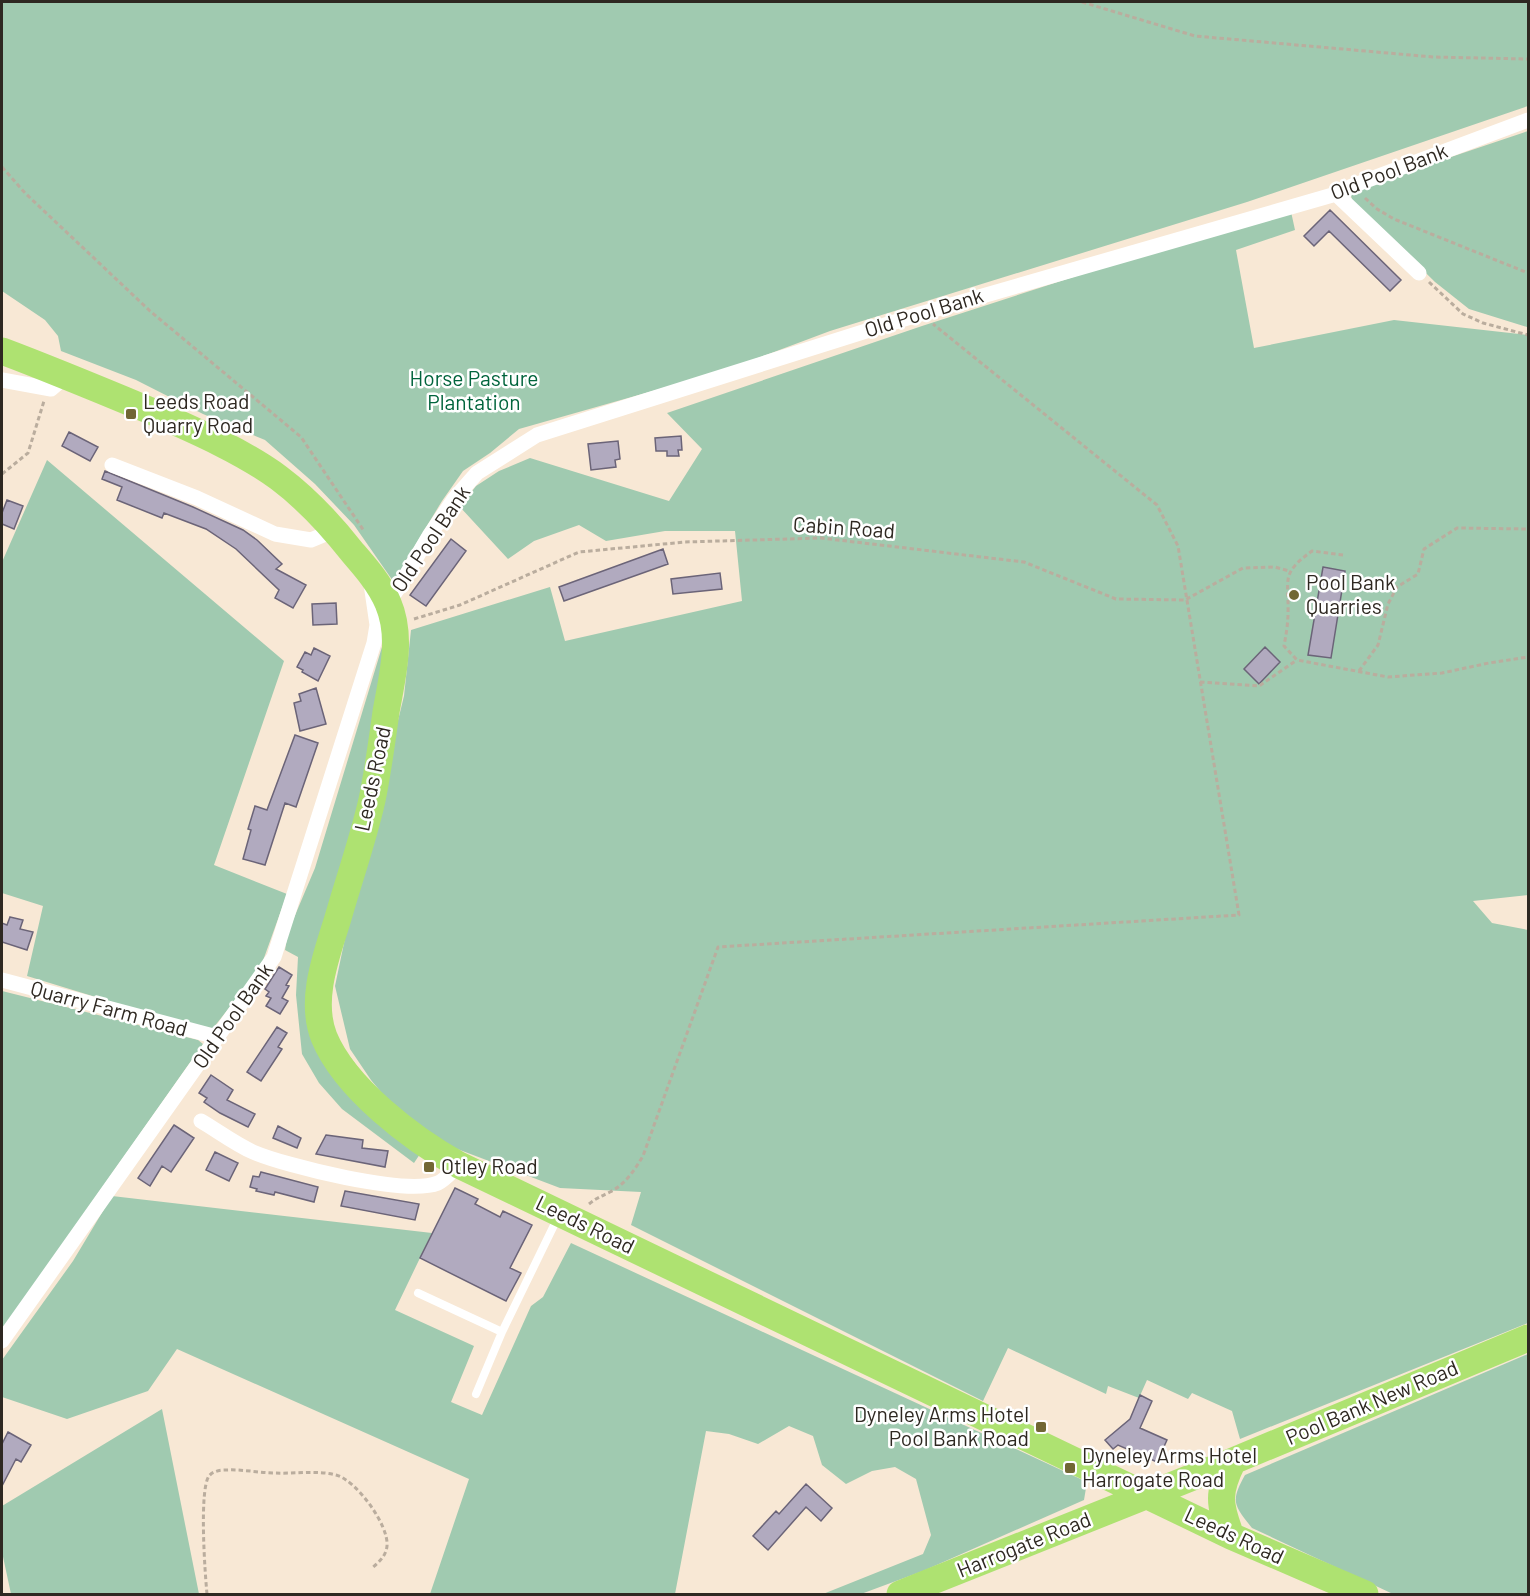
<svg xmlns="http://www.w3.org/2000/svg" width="1530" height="1596" viewBox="0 0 1530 1596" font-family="Barlow,sans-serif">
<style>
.green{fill:#a0cab0}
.building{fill:#b1aabf;stroke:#6b6478;stroke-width:1.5}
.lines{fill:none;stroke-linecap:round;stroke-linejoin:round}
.path{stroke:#baad9e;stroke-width:3;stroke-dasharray:4.5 3;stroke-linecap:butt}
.lane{stroke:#fff;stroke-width:8}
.street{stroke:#fff;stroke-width:15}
.highway{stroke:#aee271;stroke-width:27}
.poi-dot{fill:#716734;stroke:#fff;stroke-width:2}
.labels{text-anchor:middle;stroke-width:5;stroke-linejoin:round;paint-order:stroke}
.street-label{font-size:21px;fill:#2e2821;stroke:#fff}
.park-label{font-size:21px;fill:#00643c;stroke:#fff}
.poi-label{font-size:21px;fill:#2e2821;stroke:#fff;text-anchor:start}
</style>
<rect width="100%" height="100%" fill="#f8e8d5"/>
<!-- green -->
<path class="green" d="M2,2H1528V106L1247,202L830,331L723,371L519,429L490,453L463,471L442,501L405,562L398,580L393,581L354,525L315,484L265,440L203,414L136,380L61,351L58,336L45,320L2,291Z
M1528,131V310L1527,327L1469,309L1435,282L1352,200L1350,191Z
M1290,207L1295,230L1236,250L1254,348L1394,320L1528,335V895L1473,901L1492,923L1528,930V1323L1240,1439L1232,1411L1192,1393L1188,1399L1147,1380L1139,1398L1108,1386L1106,1394L1008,1348L983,1401L631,1225L641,1192L560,1188L452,1147L396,1110L371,1080L350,1049L335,986L348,924L404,696L411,630L550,587L565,641L742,601L735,531H665L606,541L579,525L534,541L508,559L460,507L476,486L499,471L530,458L669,501L702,449L667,413L922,326Z
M47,460L284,661L214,865L287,894L260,969L210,1032L27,976L43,906L2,893V562Z
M382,647L388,649L360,807L311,1006L422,1151L414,1163L342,1109L319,1083L302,1054L296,995L298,957L285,950L288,932L315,868Z
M2,991L198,1040L203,1044L2,1330Z
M112,1196L432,1233L395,1310L474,1346L451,1402L482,1415L531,1306L543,1297L571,1243L1087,1482L1084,1500L923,1571L861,1594H823L923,1554L931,1535L916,1479L895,1467L872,1471L846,1484L822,1465L813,1436L789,1426L758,1444L729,1434L706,1431L675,1594H430L469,1479L177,1349L148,1391L67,1419L2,1397V1360L73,1261Z
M1528,1354V1594H1393L1252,1528C1234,1505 1230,1502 1245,1475Z
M162,1409L199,1594H11L2,1552V1506Z"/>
<!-- building -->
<path class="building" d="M1330,210L1401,280L1390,291L1329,231L1314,246L1304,236Z
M69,432L98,447L90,461L62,446Z
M681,436L682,450H678L679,456H667V451H656L655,438Z
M618,441L620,459L615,460L616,467L591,470L588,444Z
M105,471L193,507L243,530L257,540L282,564L276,569L306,585L293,608L275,598L279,590L236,549L206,529L164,513L162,518L117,500L122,487L102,479Z
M7,500L23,506L14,529L2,524V513Z
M451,539L466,551L426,606L410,595Z
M663,549L668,564L564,601L559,587Z
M1323,567L1345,571L1331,658L1308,655Z
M720,573L722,589L673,594L671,579Z
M336,603L337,624L313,625L312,604Z
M1265,647L1280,662L1259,684L1244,669Z
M314,648L330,656L318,681L302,672L303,670L297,667L305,652L311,655Z
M316,688L326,724L300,731L294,703L301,701L299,694Z
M295,735L318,743L296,807L285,803L265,865L243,859L251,830L248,829L255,806L267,810Z
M10,917L23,920L20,929L33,932L27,950L2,942V923L7,925Z
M279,967L292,975L286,985L289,986L282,998L288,1001L280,1014L266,1006L271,998L266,996L269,992L265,989Z
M277,1027L287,1033L278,1047L282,1049L261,1081L247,1072Z
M211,1075L233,1090L227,1100L255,1114L248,1127L220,1113L204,1102L207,1098L199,1093Z
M174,1125L194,1138L171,1172L162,1166L150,1186L138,1178Z
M278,1126L301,1138L297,1148L273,1138Z
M326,1135L363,1140L362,1148L388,1151L385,1167L316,1154Z
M215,1152L238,1163L229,1181L206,1170Z
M261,1172L318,1187L314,1202L275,1192L274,1195L256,1191L257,1189L250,1187L253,1176L259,1177Z
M455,1188L478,1199L475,1204L500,1217L503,1211L532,1225L510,1268L521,1273L506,1301L420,1258Z
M345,1191L419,1204L415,1220L341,1206Z
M1140,1395L1152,1401L1140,1428L1167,1440L1157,1462L1118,1445L1113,1449L1105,1440L1130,1419Z
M8,1432L31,1445L21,1462L16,1459L2,1486V1444Z
M806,1484L832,1508L821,1521L806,1507L768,1550L753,1536L776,1511L779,1514Z"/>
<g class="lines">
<!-- path -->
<path class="path" d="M1082,2L1195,36L1433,57L1528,59
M2,167L25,193L150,311L301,437L364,531
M1365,198L1377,209L1394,219L1528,273
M1429,282L1463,314L1483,323L1528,335
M2,474L28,453L44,401
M1343,555L1312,551C1280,574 1289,579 1288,613C1288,624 1286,635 1284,646L1297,660L1388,677L1442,673L1489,663L1528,657
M414,619L460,605L579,552L685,542L821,538L1024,562L1116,599L1185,600L1243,568L1275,567L1289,571
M1359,671L1378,645L1388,604L1397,587L1418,574L1424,549L1457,528L1528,529
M1200,682L1259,686L1297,660
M589,1204C596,1198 602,1196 610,1192C626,1184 635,1169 643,1156L718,947L1239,915L1178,546L1157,505L933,324
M207,1594C205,1574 199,1490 209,1476C213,1471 220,1470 226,1470C242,1469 259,1473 276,1473C295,1474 317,1470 336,1475C356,1480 389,1525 387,1546C386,1556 379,1562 372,1568"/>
<!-- lane -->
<path class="lane" d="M418,1293L502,1332L558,1217
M476,1394L502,1332"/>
<!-- street -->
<path class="street" d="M1336,194L1419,273
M2,380L51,389L66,376
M112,465L197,498L275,534L311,540L335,530
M388,603L399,587L429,536L454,499L477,473L537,435L920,314L1336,194L1352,186L1528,120
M2,980L217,1037
M201,1121C218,1131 235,1144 253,1152C286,1166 406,1196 438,1183C445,1180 453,1170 459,1165
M2,1341L274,957L374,643L377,625L371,584"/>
<!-- highway -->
<path class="highway" d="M2,351C50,369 98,389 146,409C189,428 241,450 279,478C307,499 331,525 353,553C366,568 380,584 388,603C403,638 392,677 386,712C382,741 378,771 372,800C363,840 349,879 338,918C327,954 309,999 324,1037C345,1088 412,1139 459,1165L1231,1536L1365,1594
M1231,1536C1219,1504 1217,1493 1233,1461
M900,1594L1233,1461L1528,1338"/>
</g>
<!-- markers -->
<g class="poi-dot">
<rect x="125" y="408" width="12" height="12" rx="3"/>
<circle cx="1294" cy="595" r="6"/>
<rect x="423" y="1161" width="12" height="12" rx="3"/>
<rect x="1035" y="1421" width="12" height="12" rx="3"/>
<rect x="1064" y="1462" width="12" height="12" rx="3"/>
</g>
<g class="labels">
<!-- street labels -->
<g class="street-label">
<text transform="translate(1389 172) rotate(-21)" y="7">Old Pool Bank</text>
<text transform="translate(924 313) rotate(-17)" y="7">Old Pool Bank</text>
<text transform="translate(844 528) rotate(4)" y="7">Cabin Road</text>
<text transform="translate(431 539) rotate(-56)" y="7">Old Pool Bank</text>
<text transform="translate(373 779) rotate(-78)" y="7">Leeds Road</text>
<text transform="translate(109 1009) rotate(15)" y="7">Quarry Farm Road</text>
<text transform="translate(233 1016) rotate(-55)" y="7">Old Pool Bank</text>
<text transform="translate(585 1225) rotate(26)" y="7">Leeds Road</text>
<text transform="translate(1372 1403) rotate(-23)" y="7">Pool Bank New Road</text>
<text transform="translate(1234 1536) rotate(25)" y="7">Leeds Road</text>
<text transform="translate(1024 1545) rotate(-22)" y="7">Harrogate Road</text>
</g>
<!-- park labels -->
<g class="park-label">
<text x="474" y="386">Horse Pasture<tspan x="474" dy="24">Plantation</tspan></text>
</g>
<!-- poi labels -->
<g class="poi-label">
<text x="143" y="409">Leeds Road<tspan x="143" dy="24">Quarry Road</tspan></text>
<text x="1306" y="590">Pool Bank<tspan x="1306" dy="24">Quarries</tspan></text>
<text x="441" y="1174">Otley Road</text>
<text x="1029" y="1422" text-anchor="end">Dyneley Arms Hotel<tspan x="1029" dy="24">Pool Bank Road</tspan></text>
<text x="1082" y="1463">Dyneley Arms Hotel<tspan x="1082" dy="24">Harrogate Road</tspan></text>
</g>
</g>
<!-- border -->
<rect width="1530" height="1596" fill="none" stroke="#2e2821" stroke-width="6"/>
</svg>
